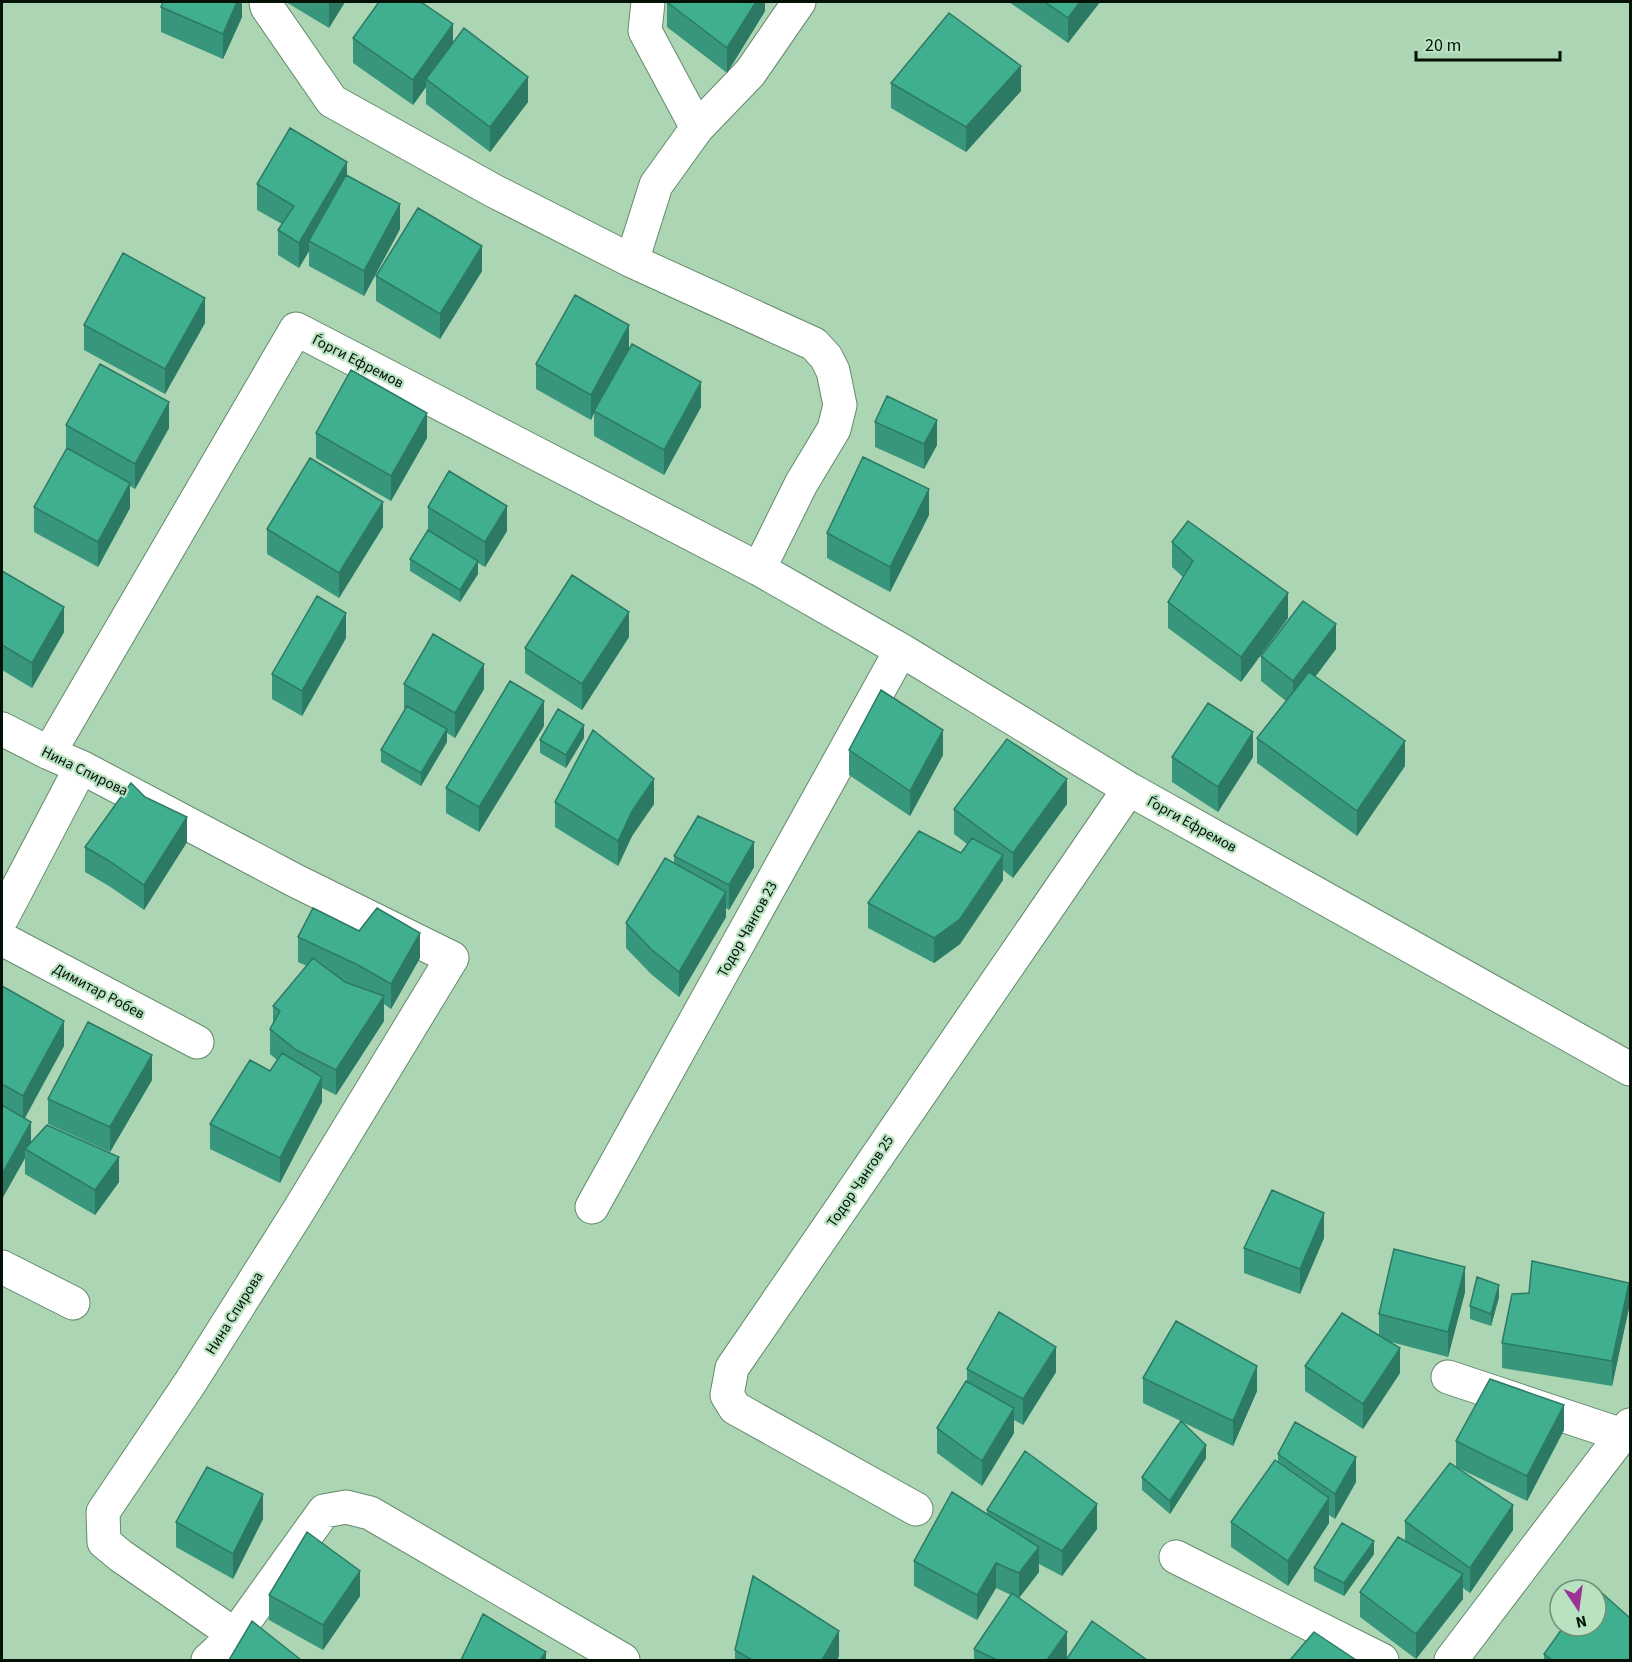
<svg xmlns="http://www.w3.org/2000/svg" width="1632" height="1662" viewBox="0 0 1632 1662" font-family="'Source Sans 3',sans-serif">
<style>
.lines{fill:none;stroke-linecap:round;stroke-linejoin:round}
.minor-casing{stroke:#638a6b;stroke-width:35}
.minor{stroke:#fff;stroke-width:33}
.wall{fill:#37967b}
.shaded-wall{fill:#2d7a64}
.building{fill:#40af8f;stroke:#2d7a64;stroke-width:1.5}
.labels{text-anchor:middle;stroke-width:4.5;stroke-linejoin:round;paint-order:stroke}
.street-label{font-size:15px;fill:#041207;stroke:#b8e2c0}
</style>
<rect width="100%" height="100%" fill="#abd5b3"/>
<g class="lines">
<!-- minor casing -->
<g class="minor-casing">
<path id="minor" d="M266,2L267,7L332,101L494,191L632,261L814,344L826,357L833,371L840,405L834,429L801,484L759,569
M648,2L645,31L697,128
M632,261L656,185L697,128L750,73L799,2
M2,729L49,753L81,767L294,880L452,958L299,1210L190,1383L103,1512L104,1542L121,1556L235,1635
M49,753L296,329L759,569L901,650L1129,789L1630,1069
M2,918L81,767
M2,939L197,1042
M592,1207L901,650
M2,1267L73,1303
M1448,1377L1622,1435L1630,1425
M916,1509L735,1408L727,1395L732,1368L1129,789
M1176,1557L1382,1660
M208,1660L235,1635L324,1511L346,1507L370,1513L623,1660
M1451,1660L1622,1435"/>
</g>
<!-- minor -->
<use href="#minor" class="minor"/>
</g>
<!-- wall -->
<path class="wall" d="M242,2V17L223,59L161,32V7Z
M286,2H345L329,28Z
M667,2H765V11L727,73L667,27Z
M1009,2H1100L1068,43Z
M353,38L453,43L528,102L490,152L426,104V87L413,105L353,63Z
M891,83L1021,91L966,152L891,108Z
M347,175L400,229L364,296L309,266V251L299,268L278,255V230L282,224L257,210V184Z
M482,271L440,339L376,301V276Z
M205,323L165,394L84,350V325Z
M629,348L701,407L664,475L594,436V413L591,420L536,389V364Z
M875,422L937,445L924,469L875,447Z
M66,425L169,428L135,489L130,486V508L98,567L34,532V507L66,451Z
M316,433L427,438L391,501L316,458Z
M428,507L507,531L485,567L478,563V574L460,602L410,571V559L428,530Z
M929,515L890,592L827,558V533Z
M383,527L339,598L267,554V529Z
M1172,542L1288,618L1241,682L1168,628V602L1183,577L1172,567Z
M2,573L64,632L32,688L2,670Z
M629,637L582,710L525,673V648Z
M346,638L302,716L272,699V674Z
M1336,649L1315,677L1405,766L1357,836L1257,763V738L1286,701L1261,681V656Z
M404,684L484,689L455,738L447,733V742L421,786L381,762V750L405,709H404Z
M544,726L479,832L446,813V788Z
M584,738L566,768L540,753V740Z
M849,750L943,755L910,816L849,775Z
M1172,757H1253L1218,812L1172,782Z
M555,802L654,804L632,836L618,866L555,827Z
M1067,804L1013,878L1003,870V880L960,944L934,963L868,928V903L961,853L967,844L954,834V809Z
M187,842L144,910L109,886L85,872V847Z
M674,856L754,867L729,910L726,908V917L679,997L651,974L626,948V923L674,863Z
M359,931L420,958L391,1009L384,1004V1021L336,1095L322,1088V1102L280,1183L210,1149V1124L270,1071L277,1060L270,1054V1029L273,1023V1006L307,966L298,962V937Z
M2,986L64,1046L25,1118L31,1142L119,1182L95,1215L25,1174V1158L2,1199Z
M152,1080L110,1152L48,1124V1099Z
M1324,1238L1300,1294L1244,1273V1248Z
M1465,1292L1448,1357L1391,1342L1400,1373L1363,1429L1305,1391V1366L1379,1335V1314Z
M1499,1297L1491,1326L1470,1319V1306Z
M1629,1308L1612,1386L1502,1368V1343Z
M967,1369L1056,1372L1023,1425L1014,1420V1433L982,1486L937,1453V1428L967,1382Z
M1143,1378L1257,1391L1233,1446L1182,1422L1206,1458L1170,1514L1142,1490V1477L1181,1421L1143,1403Z
M1564,1430L1527,1501L1456,1467V1441Z
M1278,1454L1356,1482L1335,1519L1329,1515V1523L1288,1586L1231,1547V1522L1278,1462Z
M987,1510L1097,1529L1062,1576L1039,1564V1572L1019,1598L1067,1657L1065,1660H974V1649L1011,1595L996,1588L977,1620L914,1586V1561L987,1514Z
M263,1519L233,1579L176,1547V1522Z
M1405,1521L1513,1530L1470,1593L1463,1588V1599L1416,1659L1360,1617V1592L1405,1540Z
M1374,1554L1344,1596L1314,1581V1568Z
M269,1595L360,1596L323,1650L269,1620Z
M735,1650L839,1656L837,1660H735Z
M1544,1654L1630,1660H1544Z"/>
<!-- shaded-wall -->
<path class="shaded-wall" d="M237,2H242V17L223,59V34Z
M330,2H345L329,28V3Z
M756,2H765V11L727,73V48Z
M1080,2H1100L1068,43V18Z
M453,24V49L426,79V87L413,105V80Z
M1021,66V91L966,152V127Z
M528,77V102L490,152V127Z
M347,162V187L309,241V251L299,268V243Z
M400,204V229L364,296V271Z
M482,246V271L440,339V314Z
M205,298V323L165,394V369Z
M629,325V350L594,411V413L591,420V395Z
M701,382V407L664,475V450Z
M169,402V428L135,489V464Z
M427,413V438L391,501V476Z
M937,420V445L924,469V444Z
M130,483V508L98,567V542Z
M929,489V515L890,592V567Z
M383,502V527L339,598V573Z
M507,506V531L485,567V542Z
M478,561V574L460,602V590Z
M1288,593V618L1241,682V657Z
M64,607V632L32,688V663Z
M629,612V637L582,710V684Z
M346,613V638L302,716V691Z
M1336,624V649L1293,706V681Z
M484,664V689L455,738V713Z
M544,701V726L479,832V807Z
M584,725V738L566,768V755Z
M447,729V742L421,786V773Z
M943,730V755L910,816V791Z
M1253,732V757L1218,812V787Z
M1405,741V766L1357,836V811Z
M654,779V804L632,836L618,866V841L632,811Z
M1067,779V804L1013,878V853Z
M187,817V842L144,910V885Z
M754,842V867L729,910V885Z
M1003,855V880L960,944L934,963V938Z
M726,892V917L679,997V972Z
M420,933V958L391,1009V984Z
M384,996V1021L336,1095V1070Z
M64,1021V1046L23,1121V1096Z
M152,1055V1080L110,1152V1127Z
M322,1077V1102L280,1183V1158Z
M31,1122V1147L25,1149V1158L2,1199V1174Z
M119,1157V1182L95,1215V1190Z
M1324,1213V1238L1300,1294V1269Z
M1465,1267V1292L1448,1357V1332Z
M1629,1283V1308L1612,1386V1361Z
M1499,1285V1297L1491,1326V1314Z
M1056,1347V1372L1023,1425V1399Z
M1400,1348V1373L1363,1429V1404Z
M1257,1366V1391L1233,1446V1421Z
M1564,1405V1430L1527,1501V1476Z
M1014,1408V1433L982,1486V1461Z
M1206,1445V1458L1170,1514V1501Z
M1356,1457V1482L1335,1519V1494Z
M263,1494V1519L233,1579V1554Z
M1329,1498V1523L1288,1586V1561Z
M1097,1504V1529L1062,1576V1551Z
M1513,1505V1530L1470,1593V1568Z
M1374,1541V1554L1344,1596V1583Z
M1039,1547V1572L1019,1598V1573Z
M996,1563V1588L977,1620V1595Z
M360,1571V1596L323,1650V1625Z
M1463,1574V1599L1416,1659V1634Z
M839,1631V1656L837,1660H822Z
M1067,1632V1657L1065,1660H1047Z
M546,1652V1660H540Z"/>
<!-- building -->
<path class="building" d="M163,2H237L223,34L161,7Z
M379,2H421L453,24L413,80L353,38Z
M667,2H756L727,48Z
M1045,2H1080L1068,18Z
M949,13L1021,66L966,127L891,83Z
M464,28L528,77L490,127L426,79Z
M290,128L347,162L299,243L278,230L294,206L257,184Z
M346,175L400,204L364,271L309,241Z
M418,208L482,246L440,314L376,276Z
M123,253L205,298L165,369L84,325Z
M575,295L629,325L591,395L536,364Z
M632,344L701,382L664,450L594,411Z
M100,364L169,402L135,464L66,425Z
M351,370L427,413L391,476L316,433Z
M887,396L937,420L924,444L875,422Z
M67,448L130,483L98,542L34,507Z
M863,457L929,489L890,567L827,533Z
M310,458L383,502L339,573L267,529Z
M449,471L507,506L485,542L428,507Z
M1188,521L1288,593L1241,657L1168,602L1193,561L1172,542Z
M428,530L478,561L460,590L410,559Z
M2,571L64,607L32,663L2,645Z
M572,575L629,612L582,684L525,648Z
M317,596L346,613L302,691L272,674Z
M1303,601L1336,624L1293,681L1261,656Z
M433,634L484,664L455,713L404,684Z
M1309,672L1405,741L1357,811L1257,738Z
M510,681L544,701L479,807L446,788Z
M881,690L943,730L910,791L849,750Z
M1208,703L1253,732L1218,787L1172,757Z
M407,706L447,729L421,773L381,750Z
M558,709L584,725L566,755L540,740Z
M593,730L654,779L632,811L618,841L555,802Z
M1007,739L1067,779L1013,853L954,809Z
M131,783L145,797L187,817L144,885L109,861L85,847Z
M698,816L754,842L729,885L674,856Z
M919,831L961,853L972,838L1003,855L960,919L934,938L868,903Z
M665,858L726,892L679,972L651,949L626,923Z
M313,908L359,931L377,908L420,933L391,984L358,965L298,937Z
M313,958L345,982L384,996L336,1070L296,1050L270,1029L280,1011L273,1006Z
M2,986L64,1021L23,1096L2,1084Z
M88,1022L152,1055L110,1127L48,1099Z
M282,1053L322,1077L280,1158L210,1124L250,1060L270,1071Z
M2,1105L31,1122L2,1174Z
M47,1125L119,1157L95,1190L25,1149Z
M1272,1190L1324,1213L1300,1269L1244,1248Z
M1394,1249L1465,1267L1448,1332L1379,1314Z
M1532,1261L1629,1283L1612,1361L1502,1343L1512,1294L1529,1293Z
M1477,1277L1499,1285L1491,1314L1470,1306Z
M999,1312L1056,1347L1023,1399L967,1369Z
M1342,1313L1400,1348L1363,1404L1305,1366Z
M1176,1321L1257,1366L1233,1421L1143,1378Z
M1490,1379L1564,1405L1527,1476L1456,1441Z
M966,1381L1014,1408L982,1461L937,1428Z
M1181,1421L1206,1445L1170,1501L1142,1477Z
M1295,1422L1356,1457L1335,1494L1278,1454Z
M1025,1451L1097,1504L1062,1551L987,1510Z
M1275,1460L1329,1498L1288,1561L1231,1522Z
M1450,1463L1513,1505L1470,1568L1405,1521Z
M207,1467L263,1494L233,1554L176,1522Z
M952,1492L1039,1547L1019,1573L996,1563L977,1595L914,1561Z
M1342,1523L1374,1541L1344,1583L1314,1568Z
M307,1532L360,1571L323,1625L269,1595Z
M1398,1537L1463,1574L1416,1634L1360,1592Z
M753,1576L839,1631L822,1660H752L735,1650Z
M1594,1586L1630,1618V1660H1552L1544,1654L1564,1626H1596V1590H1591Z
M1012,1593L1067,1632L1047,1660H997L974,1649Z
M483,1614L546,1652L540,1660H461Z
M252,1621L301,1660H229Z
M1092,1621L1147,1660H1066Z
M1314,1632L1356,1660H1290Z"/>
<g class="labels">
<!-- street labels -->
<g class="street-label">
<text transform="translate(358 361) rotate(27)" y="5">Ѓорги Ефремов</text>
<text transform="translate(85 771) rotate(26)" y="5">Нина Спирова</text>
<text transform="translate(1192 824) rotate(29)" y="5">Ѓорги Ефремов</text>
<text transform="translate(747 929) rotate(-61)" y="5">Тодор Чангов 23</text>
<text transform="translate(99 991) rotate(28)" y="5">Димитар Робев</text>
<text transform="translate(860 1181) rotate(-56)" y="5">Тодор Чангов 25</text>
<text transform="translate(234 1313) rotate(-58)" y="5">Нина Спирова</text>
</g>
</g>
<!-- border -->
<rect width="1632" height="1662" fill="none" stroke="#041207" stroke-width="6"/>
<!-- north arrow -->
<g transform="translate(1578 1608) rotate(167)"><circle r="28" fill="#b8e2c0" stroke="#708f76" stroke-width="1.5"/>
<path d="M0-4.5L10 22L0 15L-10 22Z" fill="#9b3295"/>
<text y="-9" font-size="16" font-weight="bold" text-anchor="middle" fill="#041207">N</text>
</g>
<!-- scale -->
<path d="M1416 51v9h144v-9" fill="none" stroke="#041207" stroke-width="3"/>
<text x="1425" y="51" font-size="18" fill="#041207" stroke="#b8e2c0" stroke-width="4.5" paint-order="stroke">20 m</text>
</svg>
